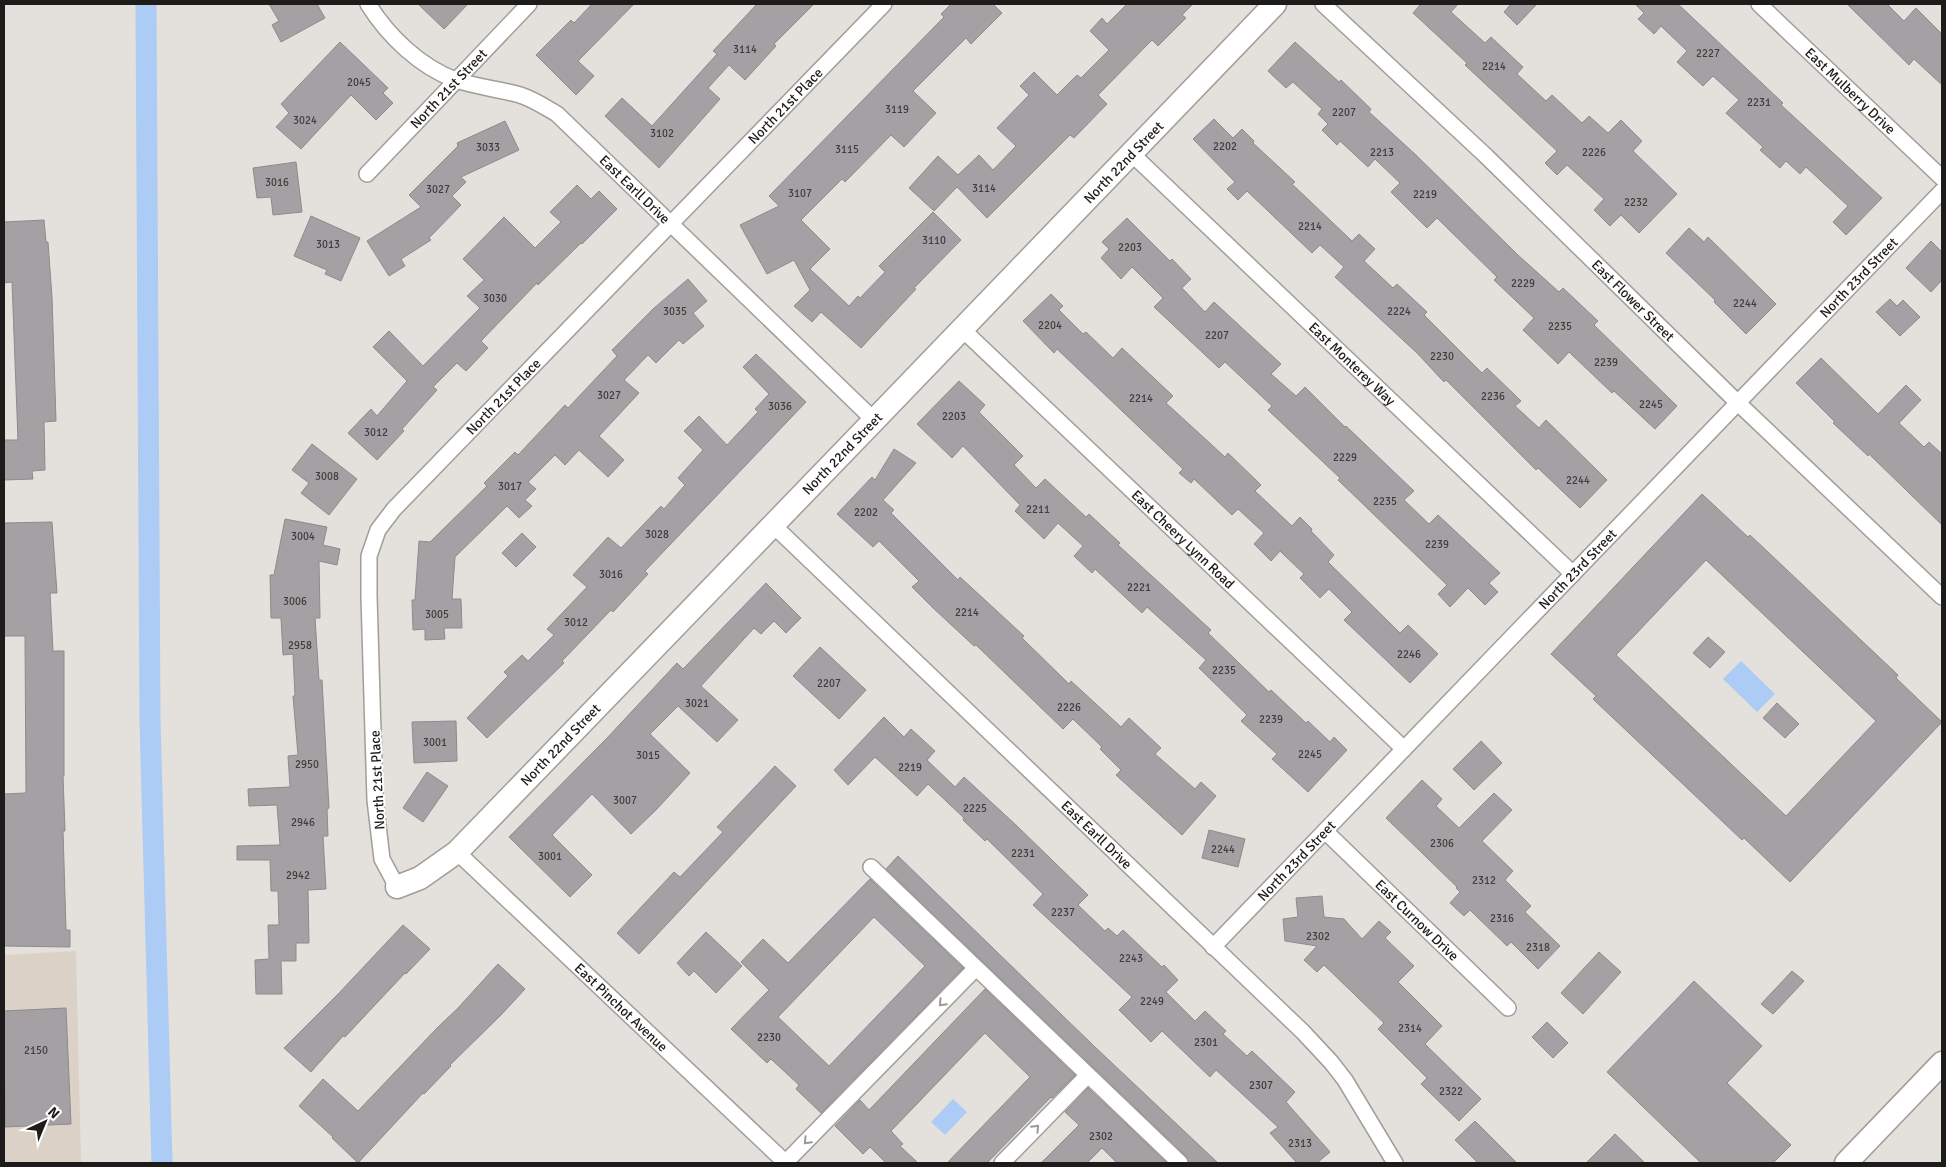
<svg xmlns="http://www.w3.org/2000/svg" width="1946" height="1167" viewBox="0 0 1946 1167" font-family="Signika,sans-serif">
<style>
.built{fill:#dbd1c7}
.water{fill:#accbf5}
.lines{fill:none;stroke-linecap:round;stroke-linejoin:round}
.canal{stroke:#accbf5;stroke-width:21}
.building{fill:#a4a0a4;stroke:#8e8a8d;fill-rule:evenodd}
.street-casing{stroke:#a19d99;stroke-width:18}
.secondary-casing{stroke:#a19d99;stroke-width:25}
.street{stroke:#fff;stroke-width:15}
.secondary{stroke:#fff;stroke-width:22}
.oneway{stroke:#9a9998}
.labels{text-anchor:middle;stroke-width:4;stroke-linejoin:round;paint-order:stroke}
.number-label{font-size:11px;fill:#403d3d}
.street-label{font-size:14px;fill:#1e1c1b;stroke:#fff}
</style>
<rect width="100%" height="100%" fill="#e4e0db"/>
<!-- built -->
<path class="built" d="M76,951L81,1163H4V955Z"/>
<!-- water -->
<path class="water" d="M1741,661L1775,694L1757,712L1723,679Z
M953,1099L967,1112L945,1135L931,1122Z"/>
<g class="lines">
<!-- canal -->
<path class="canal" d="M146,4L150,720L162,1163"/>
</g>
<!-- building -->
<path class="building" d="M269,4H317L325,18L281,42L272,25L279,21Z
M418,4H468L444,29Z
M592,4H634L578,61L594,76L576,95L536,55L571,20L574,23Z
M757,4H814L774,44L776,46L745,80L729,65L708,88L720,99L659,168L605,116L622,98L652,126L717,54L713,51Z
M951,4H993L1002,13L971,44L966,38L913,91L936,113L904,147L891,135L845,182L842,179L801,220L830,249L810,269L849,306L858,296L860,298L885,272L879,266L933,212L961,240L914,288L916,289L861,348L821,312L812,322L794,306L810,290L794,260L767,274L740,225L779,206L769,196L944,17L941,14Z
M1127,4H1193L1182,15L1186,18L1158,46L1152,40L1098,95L1107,104L1074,138L1070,135L987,218L957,187L934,211L909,188L938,156L958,175L979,155L993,170L1016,146L997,128L1029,95L1020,86L1034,72L1057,95L1077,75L1081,78L1109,50L1090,31L1102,18L1107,24Z
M1421,4H1458L1451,12L1485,43L1491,37L1523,67L1517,74L1546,101L1552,95L1582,123L1589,116L1608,133L1621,120L1642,141L1633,151L1677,194L1639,233L1621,215L1610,226L1594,210L1604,199L1567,165L1557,175L1545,163L1557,151L1465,65L1467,63L1413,13Z
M1511,4H1537L1517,25L1504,12Z
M1635,4H1678L1783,103L1781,105L1882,198L1846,235L1833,222L1848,206L1806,167L1800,174L1786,161L1780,168L1760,150L1763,147L1726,113L1739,100L1713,76L1703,86L1677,62L1687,51L1661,26L1654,34L1638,19L1644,13Z
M1847,4H1887L1904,21L1916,8L1942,34V85L1914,59L1909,65Z
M340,42L388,88L383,93L393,103L376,120L351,95L301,149L276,127L289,113L281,104Z
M1295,42L1339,82L1341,80L1371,109L1369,112L1416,155L1518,255L1559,292L1563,288L1598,321L1594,325L1677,406L1655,429L1614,391L1612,393L1569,352L1558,364L1523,330L1534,318L1494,280L1497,277L1437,218L1427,228L1391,192L1400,183L1375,159L1368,167L1340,141L1337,145L1322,130L1328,124L1318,114L1322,109L1293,82L1286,88L1268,71Z
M1214,119L1233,138L1242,129L1254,141L1253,143L1295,182L1292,184L1352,241L1359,234L1375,249L1364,261L1393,288L1397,284L1427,312L1424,315L1482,373L1487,368L1521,401L1515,406L1539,428L1546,420L1607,480L1580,508L1538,468L1536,470L1446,380L1444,382L1417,353L1335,277L1344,267L1320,245L1312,253L1247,191L1238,200L1227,189L1235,182L1193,139Z
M505,121L519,150L461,177L466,182L452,196L461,205L429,238L431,240L401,259L405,266L389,276L367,241L421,207L409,195L458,146L457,143Z
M296,162L302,212L273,215L271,197L257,198L253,168Z
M577,185L591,199L599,191L617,209L582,244L581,243L538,285L537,283L481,341L488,348L466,371L457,363L433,387L437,390L402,429L404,431L377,460L348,433L371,409L377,416L407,381L373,347L389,331L423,366L480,308L467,296L484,280L463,259L504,217L535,248L561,222L550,212Z
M311,216L360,238L341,281L325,274L327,270L294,256Z
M1127,218L1170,261L1172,259L1191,279L1182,288L1205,312L1214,302L1281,364L1271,374L1296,396L1305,387L1345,427L1346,426L1414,491L1404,500L1429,524L1438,515L1500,573L1489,583L1498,592L1485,605L1468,588L1450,607L1438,594L1447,585L1338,480L1340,478L1268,410L1272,406L1225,362L1219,368L1154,307L1163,298L1132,267L1121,279L1101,258L1109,249L1102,242Z
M44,220L46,242H48L52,297L56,421L44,422L45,470L32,471L33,479L4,480V440H18L12,282L4,283V222Z
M1689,228L1704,242L1708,237L1776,304L1746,334L1714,302L1715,300L1666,253Z
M1931,241L1942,252V280L1931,292L1906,268Z
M688,279L707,301L693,313L704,326L683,344L679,340L656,363L648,355L624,380L639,393L599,436L624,460L608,477L579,450L565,465L555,455L528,482L536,489L525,500L532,506L519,518L507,506L455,557L452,599H461L462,628H444L445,639L425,640V629L413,630L412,600H415L419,541L430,542L487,486L484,483L515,452L518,455L565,405L568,408L617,356L612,350L653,309Z
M1051,294L1063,306L1059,310L1083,334L1086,332L1113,358L1122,348L1173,396L1166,403L1225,457L1228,453L1261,485L1255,491L1292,526L1300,517L1312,529L1311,531L1334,555L1328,562L1400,633L1408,625L1438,654L1410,683L1344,620L1352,612L1329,589L1320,598L1300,578L1304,574L1280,551L1271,561L1254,544L1264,533L1238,509L1232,515L1194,479L1191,483L1179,473L1183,469L1057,349L1054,353L1023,321Z
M1890,299L1897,306L1903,300L1920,317L1900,336L1876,312Z
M756,354L806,402L645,571L648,574L613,612L611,610L562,661L564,663L487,738L467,718L508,676L504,672L522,655L528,661L554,635L547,629L587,587L573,575L608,537L621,548L661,506L664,509L685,485L678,478L703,450L684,431L699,416L727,445L758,412L755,409L769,394L743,367Z
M1821,358L1878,414L1906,385L1921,400L1899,423L1924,447L1929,442L1942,454V525L1869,454L1868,456L1833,423L1835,422L1796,383Z
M959,381L985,405L979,412L1023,456L1014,465L1036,488L1045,479L1086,517L1089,514L1120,543L1118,545L1211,630L1208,633L1269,692L1271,690L1306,723L1308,721L1330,742L1334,737L1347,750L1308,792L1272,759L1277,754L1241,721L1247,715L1199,668L1206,660L1147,607L1142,613L1095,569L1092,573L1074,556L1083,546L1058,523L1044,539L1015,511L1020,505L963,446L952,458L917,424Z
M312,444L357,479L329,515L301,493L309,483L292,470Z
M894,449L916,463L883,500L894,510L891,513L958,580L960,577L1024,636L1022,638L1069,684L1071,681L1121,727L1129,718L1161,748L1155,754L1195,789L1201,782L1216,796L1182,835L1116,775L1121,770L1100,749L1102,747L1073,719L1063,729L976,645L974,646L932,607L912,587L919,581L879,541L873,547L837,514L872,477L875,480Z
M1702,494L1748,537L1750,535L1898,675L1896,678L1942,722L1790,882L1744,838L1742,840L1593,699L1596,696L1551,654ZM1706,560L1876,721L1786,816L1616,655Z
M285,519L327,527L323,545L340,549L337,565L319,561L320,618H315L319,680H322L329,808L327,809L328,836H323L326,889L308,890L309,943H296V961H281L282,994H256L255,960L269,959L268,925H279L278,891H271L270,860H237V846L280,845L277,805L249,806L248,789L290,787L288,756L298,755L293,696H295L293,654L283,655L281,618H271L270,575H274Z
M52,522L57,593H50L53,651H64V776H63L65,831H63L66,930H70V947L4,946V794L26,793L25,636H4V523Z
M522,533L536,547L516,567L502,553Z
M766,583L801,618L786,633L774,621L761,634L754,628L701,686L738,720L717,742L678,706L650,734L690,773L656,810L631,834L592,794L552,835L592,875L570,897L509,837L608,737L677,663L683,669Z
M1708,637L1725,652L1710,668L1693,653Z
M820,647L866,690L839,719L793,676Z
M1777,703L1799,724L1785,738L1763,718Z
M884,717L904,737L911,729L935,751L927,760L955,787L964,777L1017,826L1088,895L1078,905L1105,931L1108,928L1117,936L1123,930L1162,967L1164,965L1178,980L1166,992L1195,1021L1205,1011L1226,1031L1223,1034L1247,1056L1252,1051L1295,1092L1286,1102L1330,1152L1317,1163H1297L1270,1133L1278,1127L1216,1070L1210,1077L1162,1031L1151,1042L1119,1010L1132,997L1033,905L1043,894L987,839L985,841L963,820L964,818L928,784L917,796L875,757L848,785L834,770Z
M456,721L457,761L414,763L412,722Z
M1481,741L1502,763L1474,790L1453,769Z
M775,766L796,786L639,954L617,933L674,872L680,877L723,832L717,827Z
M427,772L448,786L423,822L403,808Z
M1422,780L1442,799L1436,806L1459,828L1494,793L1512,810L1482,841L1513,871L1505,880L1531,906L1525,912L1560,946L1538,969L1511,942L1507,946L1470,910L1464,916L1450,903L1460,892L1456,888L1457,887L1386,818Z
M1209,830L1245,839L1238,867L1202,858Z
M898,856L1095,1047L1218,1163H1189L1186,1156L886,869Z
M870,879L963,968L821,1113L796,1089L799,1085L771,1059L767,1063L731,1029L769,990L741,962L763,939L788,963ZM874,917L925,966L829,1066L778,1017Z
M1322,896L1324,917L1344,919L1362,939L1379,921L1391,932L1385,938L1414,966L1398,982L1442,1026L1425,1044L1481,1099L1459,1121L1421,1084L1427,1078L1378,1029L1384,1023L1324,965L1317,972L1304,960L1317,946L1285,941L1283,919L1298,917L1296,898Z
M403,925L430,949L406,974L405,973L345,1037L343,1036L311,1072L284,1048L340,992Z
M706,932L742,966L716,993L694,971L689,976L677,963Z
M1599,952L1621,972L1583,1014L1561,993Z
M498,964L525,989L501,1015L450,1065L451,1066L424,1094L423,1093L358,1163L332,1138L333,1137L299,1106L323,1079L358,1111L437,1028L458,1008Z
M1792,971L1804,981L1773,1014L1761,1004Z
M1694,981L1762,1046L1727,1083L1791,1145L1773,1163H1701L1607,1072Z
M985,989L1075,1075L1052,1098L1051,1097L987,1163H947L1030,1077L985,1033L891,1131L903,1144L900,1146L918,1163H886L870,1147L863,1154L835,1126L860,1100L869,1110Z
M66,1008L71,1124L5,1127L4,1011Z
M1547,1022L1568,1043L1553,1058L1532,1037Z
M1088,1088L1167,1163H1117L1102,1148L1087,1163H1041L1079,1125L1065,1112Z
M1475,1121L1517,1163H1478L1455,1140Z
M1615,1134L1645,1163H1586Z"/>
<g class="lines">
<!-- street casing -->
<g class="street-casing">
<g id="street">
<path id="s1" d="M368,4C388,36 420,67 456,80C477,87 499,89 520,95C533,99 545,107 557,114L875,421"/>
<path id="s2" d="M1323,4L1486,156L1738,403L1942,597"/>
<path id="s3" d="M1759,4L1942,178"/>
<path id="s4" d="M1132,154L1573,574"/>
<path id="s5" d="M367,174L529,4"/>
<path id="s6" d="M962,329L1404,749"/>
<path id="s7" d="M773,525L1303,1032L1331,1062L1345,1080L1395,1163"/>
<path id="s8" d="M1325,831L1508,1008"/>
<path id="s9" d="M457,852L786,1163"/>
<path d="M871,867L1180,1163"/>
<path id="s10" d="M397,887L382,859L375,800L369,596V556L378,530L394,509L884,4"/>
<path id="s11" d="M1213,947L1942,191"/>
<path d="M785,1163L976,968"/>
<path d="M1002,1163L1088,1075"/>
</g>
</g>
<!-- secondary casing -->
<g class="secondary-casing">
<g id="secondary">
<path id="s12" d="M397,887L420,878L457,852C729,569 1004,288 1275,4"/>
<path d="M1846,1163L1942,1063"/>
</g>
</g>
<!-- street -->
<use href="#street" class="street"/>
<!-- secondary -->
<use href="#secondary" class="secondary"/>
</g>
<!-- one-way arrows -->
<defs><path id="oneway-chevron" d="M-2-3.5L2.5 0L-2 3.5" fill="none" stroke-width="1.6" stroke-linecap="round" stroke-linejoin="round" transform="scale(1.25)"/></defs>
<g class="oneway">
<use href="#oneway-chevron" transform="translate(942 1003) rotate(134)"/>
<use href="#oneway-chevron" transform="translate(1036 1128) rotate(-46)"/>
<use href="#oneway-chevron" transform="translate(807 1141) rotate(134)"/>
</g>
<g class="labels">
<!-- number labels -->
<g class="number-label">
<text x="745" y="53">3114</text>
<text x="1708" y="57">2227</text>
<text x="1494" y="70">2214</text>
<text x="359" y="86">2045</text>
<text x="1759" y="106">2231</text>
<text x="897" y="113">3119</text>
<text x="1344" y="116">2207</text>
<text x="305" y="124">3024</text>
<text x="662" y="137">3102</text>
<text x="1225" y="150">2202</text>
<text x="488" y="151">3033</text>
<text x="847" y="153">3115</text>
<text x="1382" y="156">2213</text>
<text x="1594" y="156">2226</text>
<text x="277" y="186">3016</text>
<text x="984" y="192">3114</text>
<text x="438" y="193">3027</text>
<text x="800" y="197">3107</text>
<text x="1425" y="198">2219</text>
<text x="1636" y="206">2232</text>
<text x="1310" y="230">2214</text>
<text x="934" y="244">3110</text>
<text x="328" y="248">3013</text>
<text x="1130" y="251">2203</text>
<text x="1523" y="287">2229</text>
<text x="495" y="302">3030</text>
<text x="1745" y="307">2244</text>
<text x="675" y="315">3035</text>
<text x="1399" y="315">2224</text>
<text x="1050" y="329">2204</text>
<text x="1560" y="330">2235</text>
<text x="1217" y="339">2207</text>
<text x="1442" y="360">2230</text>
<text x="1606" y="366">2239</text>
<text x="609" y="399">3027</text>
<text x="1493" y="400">2236</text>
<text x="1141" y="402">2214</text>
<text x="1651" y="408">2245</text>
<text x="780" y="410">3036</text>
<text x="954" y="420">2203</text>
<text x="376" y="436">3012</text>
<text x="1345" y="461">2229</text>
<text x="327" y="480">3008</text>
<text x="1578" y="484">2244</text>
<text x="510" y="490">3017</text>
<text x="1385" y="505">2235</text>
<text x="1038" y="513">2211</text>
<text x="866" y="516">2202</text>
<text x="657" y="538">3028</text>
<text x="303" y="540">3004</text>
<text x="1437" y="548">2239</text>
<text x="611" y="578">3016</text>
<text x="1139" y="591">2221</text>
<text x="295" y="605">3006</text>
<text x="967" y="616">2214</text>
<text x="437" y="618">3005</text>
<text x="576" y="626">3012</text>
<text x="300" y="649">2958</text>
<text x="1409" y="658">2246</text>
<text x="1224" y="674">2235</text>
<text x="829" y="687">2207</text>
<text x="697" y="707">3021</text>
<text x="1069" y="711">2226</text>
<text x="1271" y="723">2239</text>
<text x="435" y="746">3001</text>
<text x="1310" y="758">2245</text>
<text x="648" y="759">3015</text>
<text x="307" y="768">2950</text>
<text x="910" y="771">2219</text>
<text x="625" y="804">3007</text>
<text x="975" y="812">2225</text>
<text x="303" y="826">2946</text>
<text x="1442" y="847">2306</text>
<text x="1223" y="853">2244</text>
<text x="1023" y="857">2231</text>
<text x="550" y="860">3001</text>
<text x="298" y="879">2942</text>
<text x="1484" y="884">2312</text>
<text x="1063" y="916">2237</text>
<text x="1502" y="922">2316</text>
<text x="1318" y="940">2302</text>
<text x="1538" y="951">2318</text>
<text x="1131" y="962">2243</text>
<text x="1152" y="1005">2249</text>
<text x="1410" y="1032">2314</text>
<text x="769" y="1041">2230</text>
<text x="1206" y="1046">2301</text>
<text x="36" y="1054">2150</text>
<text x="1261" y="1089">2307</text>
<text x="1451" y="1095">2322</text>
<text x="1101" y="1140">2302</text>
<text x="1300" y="1147">2313</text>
</g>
<!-- street labels -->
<g class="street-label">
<text dy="5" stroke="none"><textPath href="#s5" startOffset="118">North 21st Street</textPath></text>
<text dy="5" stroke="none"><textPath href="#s3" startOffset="126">East Mulberry Drive</textPath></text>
<text dy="5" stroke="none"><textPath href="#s10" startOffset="951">North 21st Place</textPath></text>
<text dy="5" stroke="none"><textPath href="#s12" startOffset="1029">North 22nd Street</textPath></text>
<text dy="5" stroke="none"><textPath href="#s1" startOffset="334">East Earll Drive</textPath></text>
<text dy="5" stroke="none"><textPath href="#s11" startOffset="930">North 23rd Street</textPath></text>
<text dy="5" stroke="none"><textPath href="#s2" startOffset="429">East Flower Street</textPath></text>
<text dy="5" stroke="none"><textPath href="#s4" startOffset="304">East Monterey Way</textPath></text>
<text dy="5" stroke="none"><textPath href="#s10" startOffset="546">North 21st Place</textPath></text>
<text dy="5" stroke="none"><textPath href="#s12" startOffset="624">North 22nd Street</textPath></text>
<text dy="5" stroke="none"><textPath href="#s6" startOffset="305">East Cheery Lynn Road</textPath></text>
<text dy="5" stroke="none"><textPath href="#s11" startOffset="525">North 23rd Street</textPath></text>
<text dy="5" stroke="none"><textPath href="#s12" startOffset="219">North 22nd Street</textPath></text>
<text transform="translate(377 780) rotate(-93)" y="5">North 21st Place</text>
<text dy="5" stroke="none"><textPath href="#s7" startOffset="448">East Earll Drive</textPath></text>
<text dy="5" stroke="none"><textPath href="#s11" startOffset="120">North 23rd Street</textPath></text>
<text dy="5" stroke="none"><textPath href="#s8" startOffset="128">East Curnow Drive</textPath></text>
<text dy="5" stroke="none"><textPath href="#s9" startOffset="226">East Pinchot Avenue</textPath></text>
</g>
</g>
<!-- border -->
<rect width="1946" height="1167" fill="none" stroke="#1e1c1b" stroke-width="10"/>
<!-- north arrow -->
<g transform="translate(45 1122) rotate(44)" stroke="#ffffff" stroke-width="4" paint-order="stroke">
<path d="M0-4L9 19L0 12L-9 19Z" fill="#1e1c1b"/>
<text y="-8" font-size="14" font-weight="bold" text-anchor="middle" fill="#1e1c1b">N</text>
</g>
</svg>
